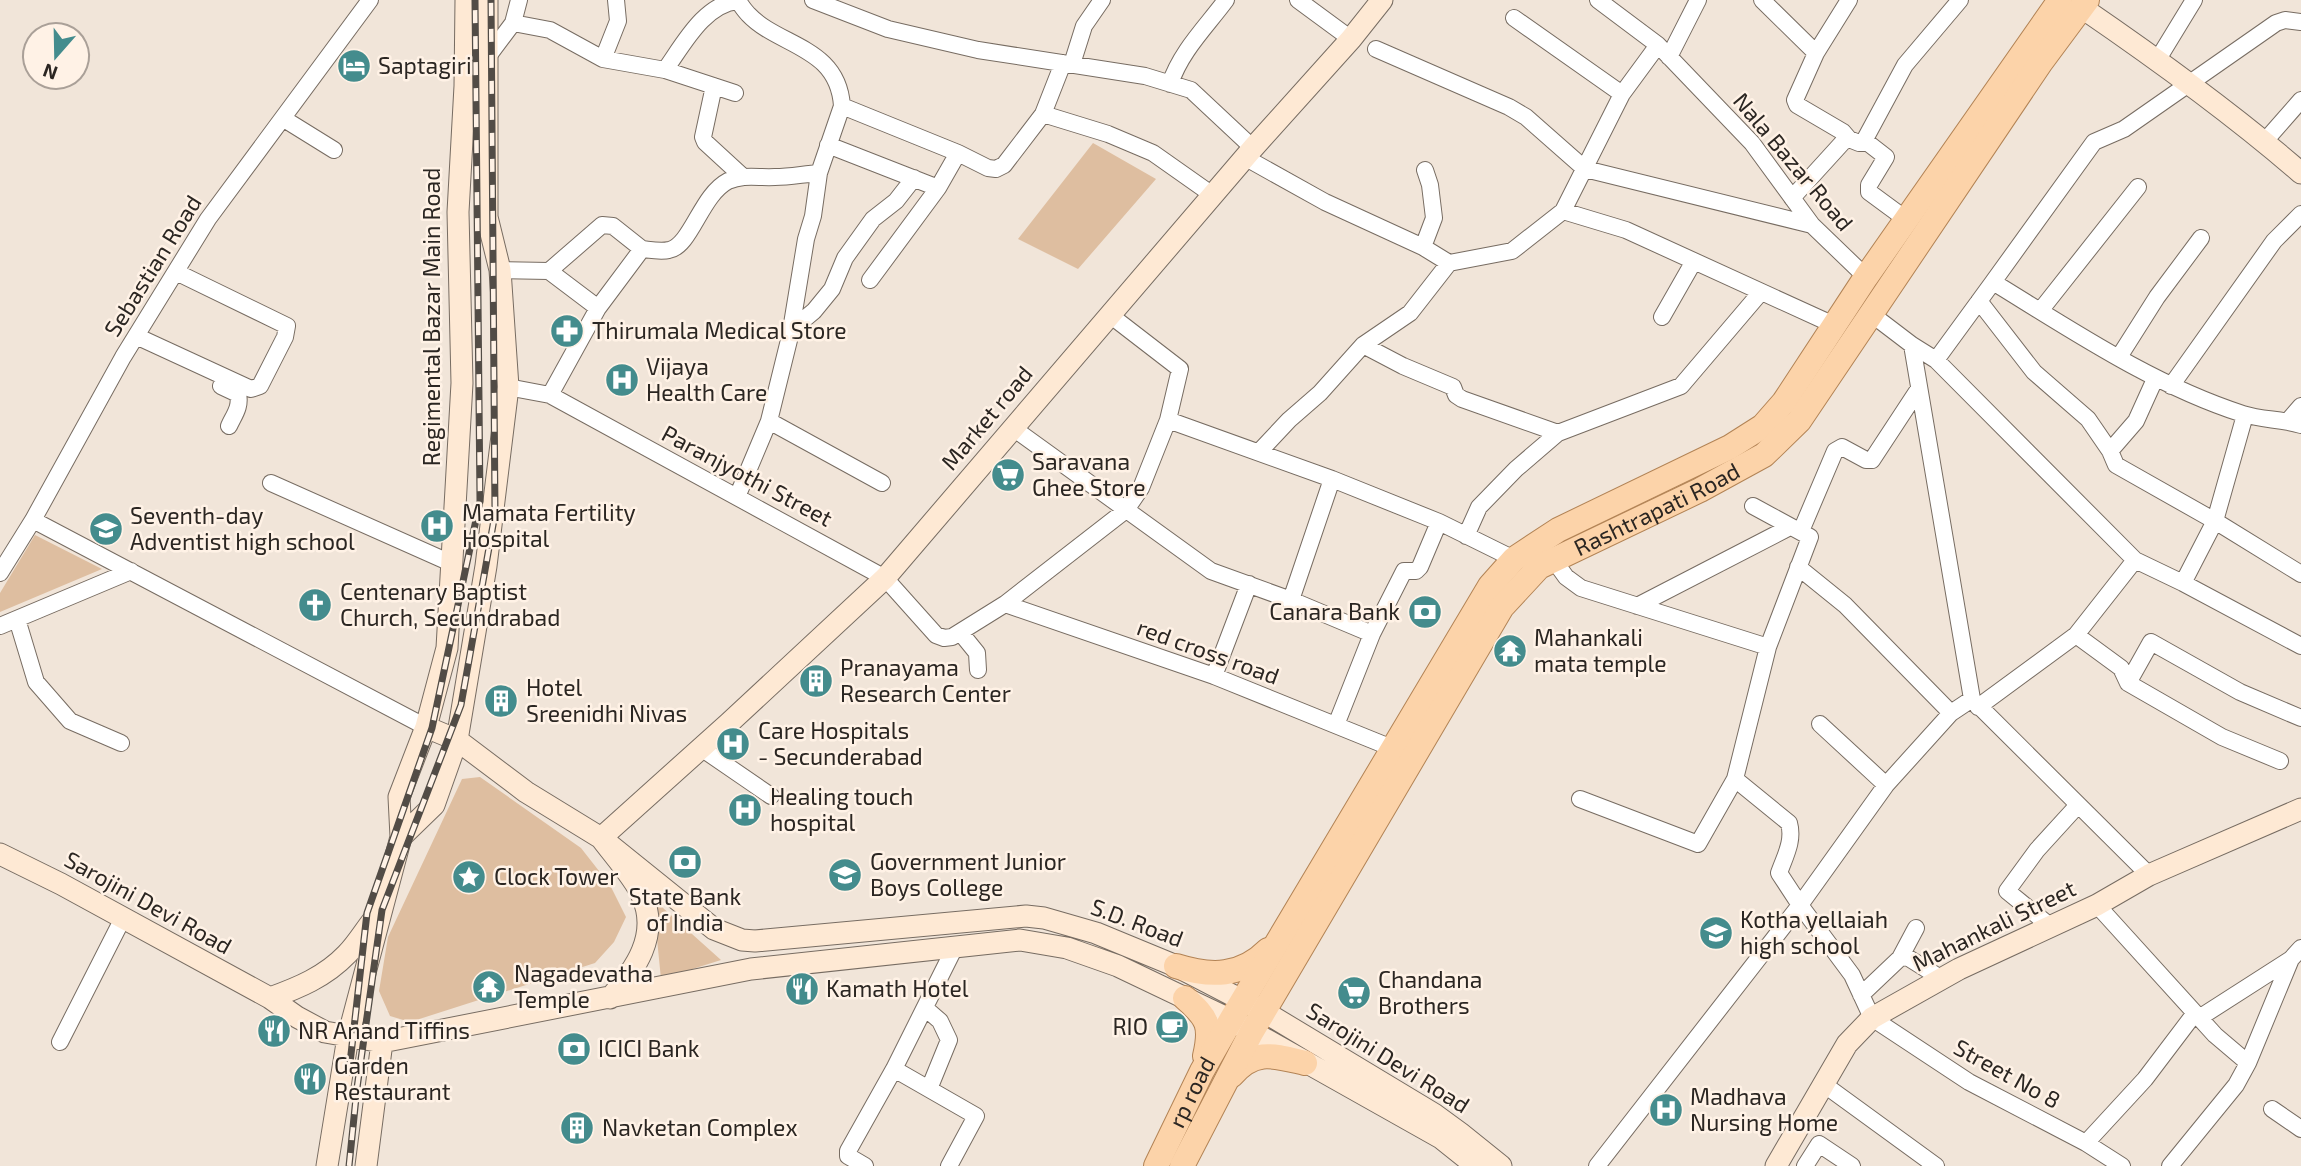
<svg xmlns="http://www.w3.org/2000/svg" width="2301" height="1166" viewBox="0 0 2301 1166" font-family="'Exo 2',sans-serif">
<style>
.green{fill:#debea0}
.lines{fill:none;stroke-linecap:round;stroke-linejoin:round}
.street-casing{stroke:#776c62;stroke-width:18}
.secondary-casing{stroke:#776c62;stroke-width:23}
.primary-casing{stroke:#b28355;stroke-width:26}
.street{stroke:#fff;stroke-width:16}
.secondary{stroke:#fee9d4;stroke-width:21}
.primary{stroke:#fcd3a9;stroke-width:24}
.rail-casing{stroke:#524c46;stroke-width:7}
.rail{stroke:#fff2e6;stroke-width:4.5;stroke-dasharray:13;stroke-linecap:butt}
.labels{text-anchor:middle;stroke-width:5;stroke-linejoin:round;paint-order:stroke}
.poi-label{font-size:23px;fill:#2b2622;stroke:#fff2e6;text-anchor:start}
.street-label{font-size:23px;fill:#2b2622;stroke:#fff2e6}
</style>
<rect width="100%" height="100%" fill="#f1e5d9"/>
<!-- green -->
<path class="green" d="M1093,143L1156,179L1078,269L1018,239Z
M35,535L102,569L0,612V593Z
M480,777L581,848L610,885L626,917L614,942L595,963L410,1022L390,1016L379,991L388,937L462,779Z
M653,899L721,960L661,979Z"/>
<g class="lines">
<!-- street casing -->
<g class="street-casing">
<path id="street" d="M813,0L888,29L978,50L1145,76L1191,90L1253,148
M1298,0L1351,39
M1598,0L1658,45L1752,143L1812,225L1866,277
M1762,0L1816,53L1849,0
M738,1C741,5 744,10 748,14C779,47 838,46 842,106
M1514,18L1622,94L1658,45
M513,23L550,30L603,59L665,70C683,45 704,4 738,1
M1376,49L1509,107L1526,117L1585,169L1812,225
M1816,53L1795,100L1797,105L1843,132L1849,139
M1669,57L1698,0
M486,59L513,23L519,0
M603,59L618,21L616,0
M2158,59L2194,0
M1072,64L1084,26L1102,0
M665,70L735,93
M1170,84C1181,51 1206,27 1226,0
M714,86L703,137L705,142L742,176
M1043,114L1063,63
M284,119L334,150
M1864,141L1905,65L1960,0
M2265,141L2301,100
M828,145L938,188L958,153
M1246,158L1325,202L1423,247L1449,263L1512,251L1563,211L1622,94
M1792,198L1843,142L1849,139L1859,143H1868L1886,157L1869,185V192L1907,220
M1563,211L1626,230L1834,325
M1423,247L1434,218L1430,185L1425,170
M642,249C651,250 661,252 669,250C691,246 701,195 728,181C744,174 758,178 775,177C790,177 804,174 819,173
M500,270L549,271L598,308L550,395
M549,271L602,225L613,226L642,249L598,308
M870,280L938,188
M1993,282L2094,142L2124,129L2276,23L2285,20L2301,22
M1979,301L2034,372L2088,419L2110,451L2116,465L2215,521L2301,574
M2040,311L2138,187
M1870,313L1912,345L1936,360L2135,560L2183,583L2301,646
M1110,315L1180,369L1168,420L1332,479L1439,522L1514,559
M1662,317L1694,261
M790,331L814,311L832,289L845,258L873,219L896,201L914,178
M136,336L251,389L260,386L285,337L287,326L176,272
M1363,345L1403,366L1453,387L1456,395L1462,399L1558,433
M2119,357L2157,297L2201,238
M1936,360L1993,282C2073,331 2153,385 2243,414C2262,420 2282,419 2301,425
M221,386L238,394C241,407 234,415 229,426
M2171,386L2274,241L2301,214
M508,387L550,395L885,578L936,635L944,638L952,637L1005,604L1126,510L1141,488L1168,420
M769,421L882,483
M2288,421L2301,406
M1013,428L1211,571L1291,600L1372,634
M2110,451L2136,421L2155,379
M1259,452L1289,420L1320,393L1363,345L1410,313L1449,263
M271,483L453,564
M737,497L769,421L790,336L806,239L813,216L819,173L842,106L958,153L988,168L996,169L1004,165L1043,114L1108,134L1153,153L1214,196
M1753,506L1810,537L1768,647
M33,520L426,727
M1801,531L1835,451L1842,447L1866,460H1872L1918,390
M1466,536L1479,507L1516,469L1558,433L1681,386L1761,292
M1553,559L1566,577L1581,588L1768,647L1735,779L1789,823C1794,841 1785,856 1779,873L1800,905L1852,975L1872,1018L1969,1082L2086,1143L2122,1166
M1798,567L1845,605L1951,713
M0,573L33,520L123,357L208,219L370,0
M2183,583L2215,521L2245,415
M1291,600L1332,479
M1005,604L1214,676L1392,748
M1637,606L1790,527
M17,619L36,682L70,721L121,743
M0,626L131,571
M960,632L977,653L978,670
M2076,635L2121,668L2128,683L2222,737L2280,761
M1214,676L1249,584
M2128,683L2151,642L2240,692L2301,718
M1972,699L2149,875
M1978,707L2076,635L2135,560
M1820,724L1886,785
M1336,725L1372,634L1404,571H1416L1420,567L1439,522
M701,748L771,796
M1580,799L1698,844L1735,779
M2097,905L2215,1035L2248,1063L2236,1085L2170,1166
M2050,926L2007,891L2037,850L2078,805
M1900,958L1916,928
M1861,995L1900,958L1907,957L1942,979
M925,1008L940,1021L949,1040L929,1089
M2199,1018L2291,959L2301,948
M60,1042L123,918
M2248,1063L2291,959
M894,1069L976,1116L949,1166
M1822,1083L1936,1166
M2272,1109L2301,1129
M2086,1143L2145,1079L2195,1013
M865,1166L848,1156V1151L894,1069L955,947
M1597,1166L1800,905L1886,785L1951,713L1972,699L1912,345
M1805,1166L1819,1144L1852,1166"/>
</g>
<!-- secondary casing -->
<g class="secondary-casing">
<path id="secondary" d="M2081,7C2157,59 2232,113 2301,173
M426,727L457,740L526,792L601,838L714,929L742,940L755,941L1026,916L1044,918L1096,933L1176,966L1263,1011L1434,1114L1460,1133L1501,1166
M401,837L434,805L457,740L486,566L508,387L500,270L487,217V0
M0,854L61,884L270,998L297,1017L325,1032L382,1042L751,969L1020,940L1067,948L1118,966L1231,1020L1441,1138L1476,1166
M270,998C298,988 325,977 347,954C357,944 365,930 374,919
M610,998C635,970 660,935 642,896C636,880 612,853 601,838L729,723L885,578L1253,148L1351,39L1382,0
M327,1166L348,1037L401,837L399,797L426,727L447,648L462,383L458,212L465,86L466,0
M366,1166L382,1042
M1776,1166L1847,1044L1872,1018L1959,969L2097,905L2149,875L2301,809"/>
</g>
<!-- primary casing -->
<g class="primary-casing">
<g id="primary">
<path d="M1176,966C1211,977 1241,977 1268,950"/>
<path d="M1185,998C1208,1018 1212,1026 1205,1056"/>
<path d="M1232,1075C1255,1048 1275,1056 1305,1063"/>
<path id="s1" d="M1156,1166L1202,1071L1231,1020L1490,586L1514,559L1558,530L1730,447L1763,426L1784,402L1866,277L2060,0"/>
<path id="s2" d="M1182,1166L1251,1033L1502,607L1539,567L1700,490L1764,455L1799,421L2041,62L2087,0"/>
</g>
</g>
<!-- street -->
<use href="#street" class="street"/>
<!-- secondary -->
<use href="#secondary" class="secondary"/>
<!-- primary -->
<use href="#primary" class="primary"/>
<!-- rail casing -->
<g class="rail-casing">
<path id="rail" d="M349,1072L367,913L432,728L480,501L475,0
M349,1166L357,1088L382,910L461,705L495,514L491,0"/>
</g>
<!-- rail -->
<use href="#rail" class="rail"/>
</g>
<!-- icons -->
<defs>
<g id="hotel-disc" transform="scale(1.75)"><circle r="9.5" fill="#448c8d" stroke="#fff2e6"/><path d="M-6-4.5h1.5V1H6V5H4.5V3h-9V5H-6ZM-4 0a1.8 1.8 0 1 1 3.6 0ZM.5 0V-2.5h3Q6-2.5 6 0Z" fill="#fff"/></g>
<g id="pharmacy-disc" transform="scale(1.75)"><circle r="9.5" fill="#448c8d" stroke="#fff2e6"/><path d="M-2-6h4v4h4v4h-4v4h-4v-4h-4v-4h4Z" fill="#fff"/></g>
<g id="hospital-disc" transform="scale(1.75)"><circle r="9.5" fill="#448c8d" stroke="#fff2e6"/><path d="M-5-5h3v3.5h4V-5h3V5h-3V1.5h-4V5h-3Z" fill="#fff"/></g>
<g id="supermarket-disc" transform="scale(1.75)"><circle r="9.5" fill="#448c8d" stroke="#fff2e6"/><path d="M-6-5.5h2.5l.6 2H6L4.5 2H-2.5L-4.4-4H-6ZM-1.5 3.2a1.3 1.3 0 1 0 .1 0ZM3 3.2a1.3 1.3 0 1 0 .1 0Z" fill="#fff"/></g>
<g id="school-disc" transform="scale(1.75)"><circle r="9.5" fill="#448c8d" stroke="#fff2e6"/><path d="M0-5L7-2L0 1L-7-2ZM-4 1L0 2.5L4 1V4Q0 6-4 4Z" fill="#fff"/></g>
<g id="church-disc" transform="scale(1.75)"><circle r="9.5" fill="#448c8d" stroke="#fff2e6"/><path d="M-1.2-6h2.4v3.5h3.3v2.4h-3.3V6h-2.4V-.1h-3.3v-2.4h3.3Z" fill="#fff"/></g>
<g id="bank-disc" transform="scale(1.75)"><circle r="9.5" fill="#448c8d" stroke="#fff2e6"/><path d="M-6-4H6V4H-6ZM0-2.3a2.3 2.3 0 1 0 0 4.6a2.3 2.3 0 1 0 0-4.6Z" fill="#fff"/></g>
<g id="temple-disc" transform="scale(1.75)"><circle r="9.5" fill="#448c8d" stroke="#fff2e6"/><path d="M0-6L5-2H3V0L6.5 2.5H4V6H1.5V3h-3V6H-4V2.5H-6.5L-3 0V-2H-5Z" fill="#fff"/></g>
<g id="building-disc" transform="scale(1.75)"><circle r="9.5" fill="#448c8d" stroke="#fff2e6"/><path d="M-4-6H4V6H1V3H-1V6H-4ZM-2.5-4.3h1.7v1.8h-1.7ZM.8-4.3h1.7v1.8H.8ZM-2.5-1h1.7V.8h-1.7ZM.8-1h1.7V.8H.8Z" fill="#fff"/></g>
<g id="university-disc" transform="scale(1.75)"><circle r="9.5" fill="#448c8d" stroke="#fff2e6"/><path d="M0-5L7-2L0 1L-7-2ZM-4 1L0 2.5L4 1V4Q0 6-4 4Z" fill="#fff"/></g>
<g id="sight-disc" transform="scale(1.75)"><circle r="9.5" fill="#448c8d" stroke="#fff2e6"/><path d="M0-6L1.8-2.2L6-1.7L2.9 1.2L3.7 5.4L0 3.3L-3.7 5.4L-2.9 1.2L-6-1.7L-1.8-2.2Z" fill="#fff"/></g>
<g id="restaurant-disc" transform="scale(1.75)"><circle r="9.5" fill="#448c8d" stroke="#fff2e6"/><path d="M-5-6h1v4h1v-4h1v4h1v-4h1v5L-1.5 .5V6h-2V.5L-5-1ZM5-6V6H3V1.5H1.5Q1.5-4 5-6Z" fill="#fff"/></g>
<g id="cafe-disc" transform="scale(1.75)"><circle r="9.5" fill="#448c8d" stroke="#fff2e6"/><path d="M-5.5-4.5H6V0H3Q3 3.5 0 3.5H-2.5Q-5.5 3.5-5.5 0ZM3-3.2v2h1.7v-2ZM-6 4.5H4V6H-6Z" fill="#fff"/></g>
</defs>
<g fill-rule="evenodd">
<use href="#hotel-disc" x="354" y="66"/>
<use href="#pharmacy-disc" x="567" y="331"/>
<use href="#hospital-disc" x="622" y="380"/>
<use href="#supermarket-disc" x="1008" y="475"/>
<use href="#hospital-disc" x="437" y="526"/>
<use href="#school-disc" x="106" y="529"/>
<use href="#church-disc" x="315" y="605"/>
<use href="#bank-disc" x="1425" y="612"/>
<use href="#temple-disc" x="1510" y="651"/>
<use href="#building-disc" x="816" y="681"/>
<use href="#building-disc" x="501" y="701"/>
<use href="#hospital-disc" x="733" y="744"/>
<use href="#hospital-disc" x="745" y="810"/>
<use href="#bank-disc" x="685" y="862"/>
<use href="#university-disc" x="845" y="875"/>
<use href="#sight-disc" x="469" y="877"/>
<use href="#school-disc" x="1716" y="933"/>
<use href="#temple-disc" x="489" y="987"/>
<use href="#restaurant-disc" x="802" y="989"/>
<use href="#supermarket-disc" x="1354" y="993"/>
<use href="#cafe-disc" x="1172" y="1027"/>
<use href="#restaurant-disc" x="274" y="1031"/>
<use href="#bank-disc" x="574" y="1049"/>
<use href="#restaurant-disc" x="310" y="1079"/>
<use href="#hospital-disc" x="1666" y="1110"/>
<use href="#building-disc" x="577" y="1128"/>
</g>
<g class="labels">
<!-- poi labels -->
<g class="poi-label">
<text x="378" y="74">Saptagiri</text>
<text x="592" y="339">Thirumala Medical Store</text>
<text x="646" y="375">Vijaya<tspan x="646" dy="26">Health Care</tspan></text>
<text x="1032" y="470">Saravana<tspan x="1032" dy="26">Ghee Store</tspan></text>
<text x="462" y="521">Mamata Fertility<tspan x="462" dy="26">Hospital</tspan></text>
<text x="130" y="524">Seventh-day<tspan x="130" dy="26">Adventist high school</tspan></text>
<text x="340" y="600">Centenary Baptist<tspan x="340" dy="26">Church, Secundrabad</tspan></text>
<text x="1400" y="620" text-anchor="end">Canara Bank</text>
<text x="1534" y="646">Mahankali<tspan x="1534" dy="26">mata temple</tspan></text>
<text x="840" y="676">Pranayama<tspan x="840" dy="26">Research Center</tspan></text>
<text x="526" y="696">Hotel<tspan x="526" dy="26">Sreenidhi Nivas</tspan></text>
<text x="758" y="739">Care Hospitals<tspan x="758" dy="26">- Secunderabad</tspan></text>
<text x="770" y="805">Healing touch<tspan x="770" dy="26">hospital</tspan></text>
<text x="870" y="870">Government Junior<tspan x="870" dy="26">Boys College</tspan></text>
<text x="494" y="885">Clock Tower</text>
<text x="685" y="905" text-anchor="middle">State Bank<tspan x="685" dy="26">of India</tspan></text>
<text x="1740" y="928">Kotha yellaiah<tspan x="1740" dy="26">high school</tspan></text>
<text x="514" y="982">Nagadevatha<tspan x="514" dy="26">Temple</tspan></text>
<text x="1378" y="988">Chandana<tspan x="1378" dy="26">Brothers</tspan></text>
<text x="826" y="997">Kamath Hotel</text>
<text x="1148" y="1035" text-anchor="end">RIO</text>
<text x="298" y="1039">NR Anand Tiffins</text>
<text x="598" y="1057">ICICI Bank</text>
<text x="334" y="1074">Garden<tspan x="334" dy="26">Restaurant</tspan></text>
<text x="1690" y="1105">Madhava<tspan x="1690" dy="26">Nursing Home</tspan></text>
<text x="602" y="1136">Navketan Complex</text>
</g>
<!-- street labels -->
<g class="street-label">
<text transform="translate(1793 162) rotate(50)" y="8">Nala Bazar Road</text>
<text transform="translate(153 266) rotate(-58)" y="8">Sebastian Road</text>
<text transform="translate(432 317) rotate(-90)" y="8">Regimental Bazar Main Road</text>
<text transform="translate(987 418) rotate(-50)" y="8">Market road</text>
<text transform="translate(747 476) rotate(28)" y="8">Paranjyothi Street</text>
<text dy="8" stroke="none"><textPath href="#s2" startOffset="830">Rashtrapati Road</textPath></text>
<text transform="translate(1208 652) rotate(20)" y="8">red cross road</text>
<text transform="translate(148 903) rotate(29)" y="8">Sarojini Devi Road</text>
<text transform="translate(1137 923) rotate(21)" y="8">S.D. Road</text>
<text transform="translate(1994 926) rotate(-26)" y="8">Mahankali Street</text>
<text transform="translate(1388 1058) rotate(32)" y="8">Sarojini Devi Road</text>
<text transform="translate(2007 1074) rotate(29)" y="8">Street No 8</text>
<text dy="8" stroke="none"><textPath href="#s1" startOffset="82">rp road</textPath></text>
</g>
</g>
<!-- north arrow -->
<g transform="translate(56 56) rotate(200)"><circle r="33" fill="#fff2e6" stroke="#aaa098" stroke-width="2"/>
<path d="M0-5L12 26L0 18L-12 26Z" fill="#448c8d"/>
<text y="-10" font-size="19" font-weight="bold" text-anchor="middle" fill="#2b2622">N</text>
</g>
</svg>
